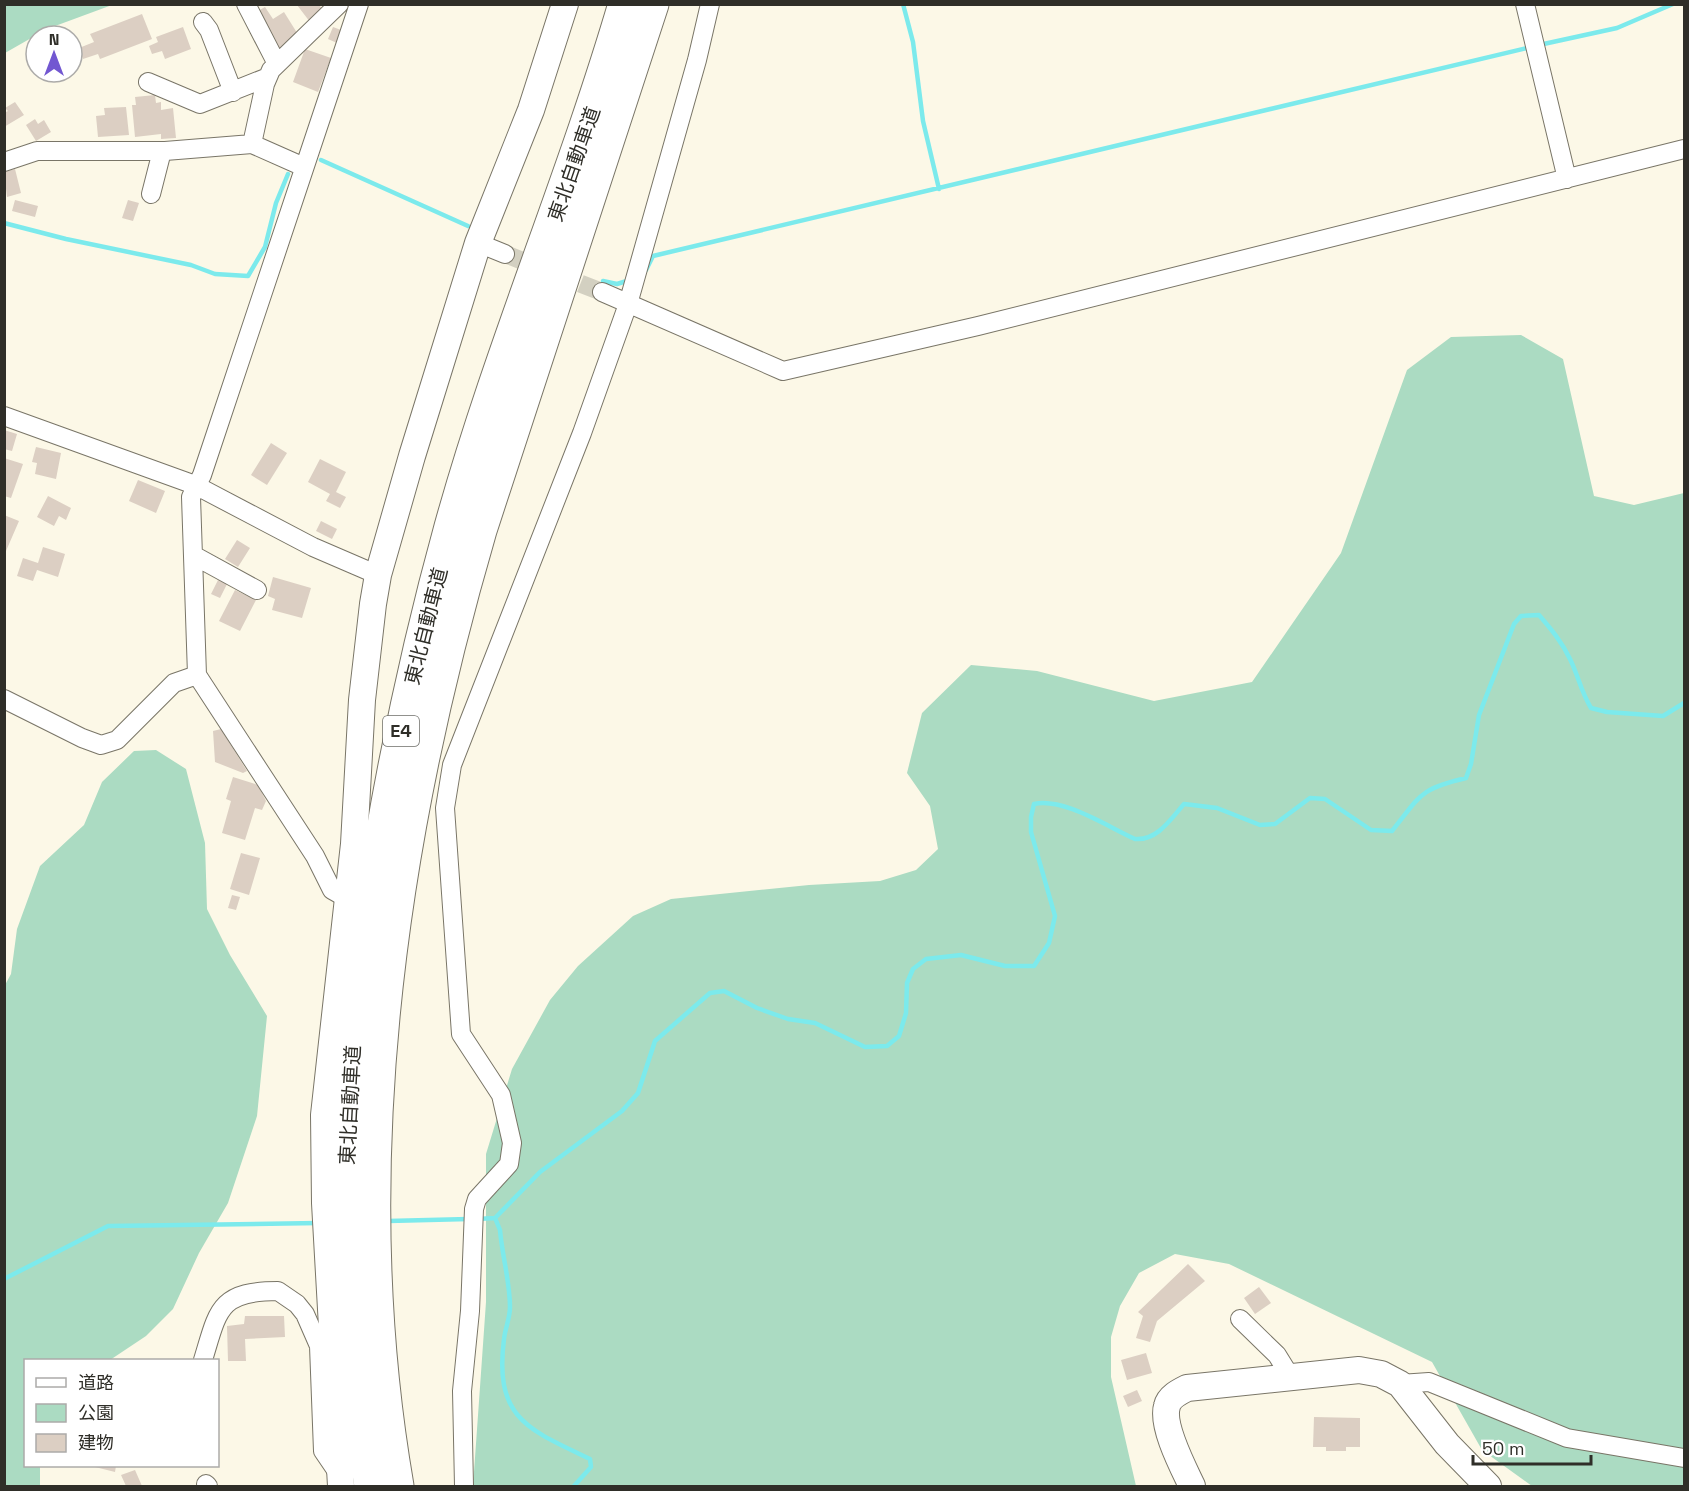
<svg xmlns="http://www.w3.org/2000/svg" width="1689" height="1491" viewBox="0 0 1689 1491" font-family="'Space Grotesk','Noto Sans JP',sans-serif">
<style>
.green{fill:#abdbc2}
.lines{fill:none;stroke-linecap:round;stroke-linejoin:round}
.stream{stroke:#7ceaec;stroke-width:4.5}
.building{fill:#dccfc3}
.street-tunnel{stroke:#d3d0c1;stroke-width:18;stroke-dasharray:18 9;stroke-linecap:butt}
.street-casing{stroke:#797567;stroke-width:20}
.secondary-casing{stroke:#797567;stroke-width:28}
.highway-casing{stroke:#797567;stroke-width:35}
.street{stroke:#fff;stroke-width:18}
.secondary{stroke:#fff;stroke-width:26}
.highway{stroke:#fff;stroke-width:33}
.labels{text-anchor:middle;stroke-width:4.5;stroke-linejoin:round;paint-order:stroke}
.shield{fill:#fff;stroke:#6d6d68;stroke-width:1.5}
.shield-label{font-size:18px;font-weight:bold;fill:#2f2e28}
.street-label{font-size:20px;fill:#2f2e28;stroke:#fff}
</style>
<rect width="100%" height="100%" fill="#fcf8e7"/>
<!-- green -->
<path class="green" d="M5,4H112V5L47,29L5,53Z
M1521,335L1563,359L1594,496L1634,505L1684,493V1486H1532L1482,1450L1432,1362L1229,1264L1175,1254L1139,1273L1120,1306L1111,1337V1377L1136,1486H473L486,1302V1154L512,1069L550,1000L578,966L633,916L671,899L809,885L880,881L916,870L938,849L930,806L907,773L922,713L971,665L1037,671L1154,701L1252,682L1341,553L1407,370L1451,337Z
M156,750L186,769L205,843L207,909L230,955L267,1016L257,1116L228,1203L199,1253L173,1309L146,1336L110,1360H26V1466H40V1486H5V985L11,974L17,929L40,866L84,825L102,782L134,751Z"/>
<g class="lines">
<!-- stream -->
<path class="stream" d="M903,4L913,42L923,121L939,189
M1539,45L1617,28L1673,4
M321,160L468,226
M4,223L66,239L191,265L215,274L248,276L265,247L276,203L288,174
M646,270L653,256L1531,47
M603,281L617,284L630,280
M495,1218L500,1230C502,1255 510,1282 510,1307C510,1318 505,1329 504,1339C494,1418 527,1429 590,1459L591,1467L574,1486
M477,1219L495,1218L540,1172L622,1111L638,1093L655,1041L710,993L724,991L757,1008L788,1019L815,1023L865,1047L887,1046L899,1036L906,1013L907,983L913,969L926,959L961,955L1005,966H1034L1049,943L1055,916L1031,832V817L1034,804C1063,797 1108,827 1135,839C1157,841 1171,819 1184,804L1217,808L1260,825L1275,824L1310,798L1325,799L1371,830L1392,831C1421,795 1419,789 1466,778L1471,764L1479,715L1514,624L1521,616L1539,615C1551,629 1562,642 1570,659C1578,675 1581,692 1591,708L1607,712L1663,716L1684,703
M388,1221L469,1219
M4,1279L108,1226L319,1223"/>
</g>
<!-- building -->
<path class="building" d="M297,5H319L324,11L310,22Z
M265,7L273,19L284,12L299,36L280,49L256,12Z
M142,14L152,39L100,59L98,54L83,59L79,48L94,42L90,34Z
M183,27L191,49L165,59L162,51L152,54L149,46L158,42L156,37Z
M333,27L341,30L337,43L328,39Z
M305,49L331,58L318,92L293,82Z
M155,95L156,103L161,102V110L173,108L176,138L161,139V134L135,137L132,105H136L135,97Z
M15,102L24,115L4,127V113L8,111L5,108Z
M126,107L129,135L98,137L96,116L105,115L104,108Z
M35,119L38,124L44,120L51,132L36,141L26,125Z
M15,169L21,193L7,197L4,172Z
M15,200L38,206L35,217L12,211Z
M128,200L139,203L133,221L122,218Z
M4,430L17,434L12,451L4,449Z
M271,443L287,453L267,485L251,475Z
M36,447L61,453L56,479L35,474L37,463L32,462Z
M4,458L23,464L11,498L4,496Z
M320,459L346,472L336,492L346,497L340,508L326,501L330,494L308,482Z
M138,480L165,491L156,513L129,501Z
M48,496L71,508L66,520L59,516L54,526L37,517Z
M4,515L19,521L6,551H4Z
M321,521L337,529L332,539L316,531Z
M237,540L250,548L238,567L225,559Z
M43,547L65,554L58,577L37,570L33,581L17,576L23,558L38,563Z
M273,577L311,588L302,618L272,610L275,599L268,596Z
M218,580L227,584L220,598L211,594Z
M235,590L256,600L240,631L219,621Z
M221,729L247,771L243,773L215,762L213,731Z
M233,777L258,785L266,801L262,810L255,808L245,840L222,833L231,801L226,799Z
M241,853L260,858L249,895L230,889Z
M232,895L240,897L236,910L228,908Z
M1188,1264L1205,1281L1157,1321L1150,1342L1136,1338L1143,1316L1138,1312Z
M1259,1287L1271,1303L1255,1314L1244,1298Z
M245,1316H284L285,1337L245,1339L246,1361H228L227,1326L244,1324Z
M1146,1353L1152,1373L1127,1380L1121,1360Z
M1137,1390L1142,1401L1128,1407L1123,1396Z
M1314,1417L1360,1418V1447H1346V1451H1326V1447H1313Z
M91,1466H116L115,1472Z
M135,1470L142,1486H126L121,1475Z"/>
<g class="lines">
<!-- street-tunnel -->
<path class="street-tunnel" d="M505,254L602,292"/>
<!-- street casing -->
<g class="street-casing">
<path id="street" d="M246,4L277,64
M1525,4L1567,179
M203,22L209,30L233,92
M148,82L200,104L268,77
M252,144L265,84L271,70L339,4
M4,162L37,151H165L252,144L304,167
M151,194L162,151
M478,243L505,254
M602,292L783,371L978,326L1684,149
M4,416L195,485L313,547L378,575
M193,555L257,590
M4,699L82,738L101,745L117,740L174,683L197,675
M348,899L332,890L315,856L197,675L191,497L202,475L359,4
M1240,1319L1277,1355L1290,1376
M203,1360C218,1311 218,1291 278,1291L297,1304L305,1314L319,1346L323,1451L340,1476
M1400,1384L1429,1382L1567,1438L1684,1458
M206,1484L208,1486
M464,1486L462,1391L470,1311L474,1209L477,1199L509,1164L512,1143L501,1095L461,1034L445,808L452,765L582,433L628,304L697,60L710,4"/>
</g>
<!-- secondary casing -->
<g class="secondary-casing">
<path id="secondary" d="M341,1486L325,1203L324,1115L354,844L362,700L373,604L378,575L412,456L478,243L531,110L565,4
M1192,1486C1184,1469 1161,1426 1167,1406C1169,1397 1179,1392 1187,1388L1359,1370L1381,1374L1400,1384L1447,1444L1488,1486"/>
</g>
<!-- highway casing -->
<g class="highway-casing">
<path id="highway" d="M371,1486C358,1403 348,1320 345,1236C341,1132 353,1026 368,923C388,789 415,657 451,527C500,350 573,181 625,4
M397,1486C342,1168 390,838 480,530L652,4"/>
</g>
<!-- street -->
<use href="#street" class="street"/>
<!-- secondary -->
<use href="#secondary" class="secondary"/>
<!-- highway -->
<use href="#highway" class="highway"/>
</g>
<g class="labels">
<!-- shield labels -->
<rect class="shield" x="383" y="716" width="36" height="30" rx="4.5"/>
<g class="shield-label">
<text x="401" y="737">E4</text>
</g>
<!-- street labels -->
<g class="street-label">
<text transform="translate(574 164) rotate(-71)" y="7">東北自動車道</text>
<text transform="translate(426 626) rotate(-76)" y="7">東北自動車道</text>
<text transform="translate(350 1105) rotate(-87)" y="7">東北自動車道</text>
</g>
</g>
<!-- border -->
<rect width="1689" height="1491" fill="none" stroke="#2f2e28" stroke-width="12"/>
<!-- legend -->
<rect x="24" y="1359" width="195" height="108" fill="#ffffff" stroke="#acaba9" stroke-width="1.5"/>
<rect x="36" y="1378" width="30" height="9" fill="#ffffff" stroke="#acaba9" stroke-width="1.5"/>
<text x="78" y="1389" font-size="18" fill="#2f2e28">道路</text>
<rect x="36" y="1404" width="30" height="18" fill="#abdbc2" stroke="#acaba9" stroke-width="1.5"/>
<text x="78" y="1419" font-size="18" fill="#2f2e28">公園</text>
<rect x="36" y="1434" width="30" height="18" fill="#dccfc3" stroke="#acaba9" stroke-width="1.5"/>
<text x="78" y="1449" font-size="18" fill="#2f2e28">建物</text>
<!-- north arrow -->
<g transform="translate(54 54)"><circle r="28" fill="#ffffff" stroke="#acaba9" stroke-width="1.5"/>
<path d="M0-4.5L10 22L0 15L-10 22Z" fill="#7257d1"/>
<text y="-9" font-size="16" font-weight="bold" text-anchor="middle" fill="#2f2e28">N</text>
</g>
<!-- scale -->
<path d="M1473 1455v9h118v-9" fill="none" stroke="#2f2e28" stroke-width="3"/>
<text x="1482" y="1455" font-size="18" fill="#2f2e28" stroke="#ffffff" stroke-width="4.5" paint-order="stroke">50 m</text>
</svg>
